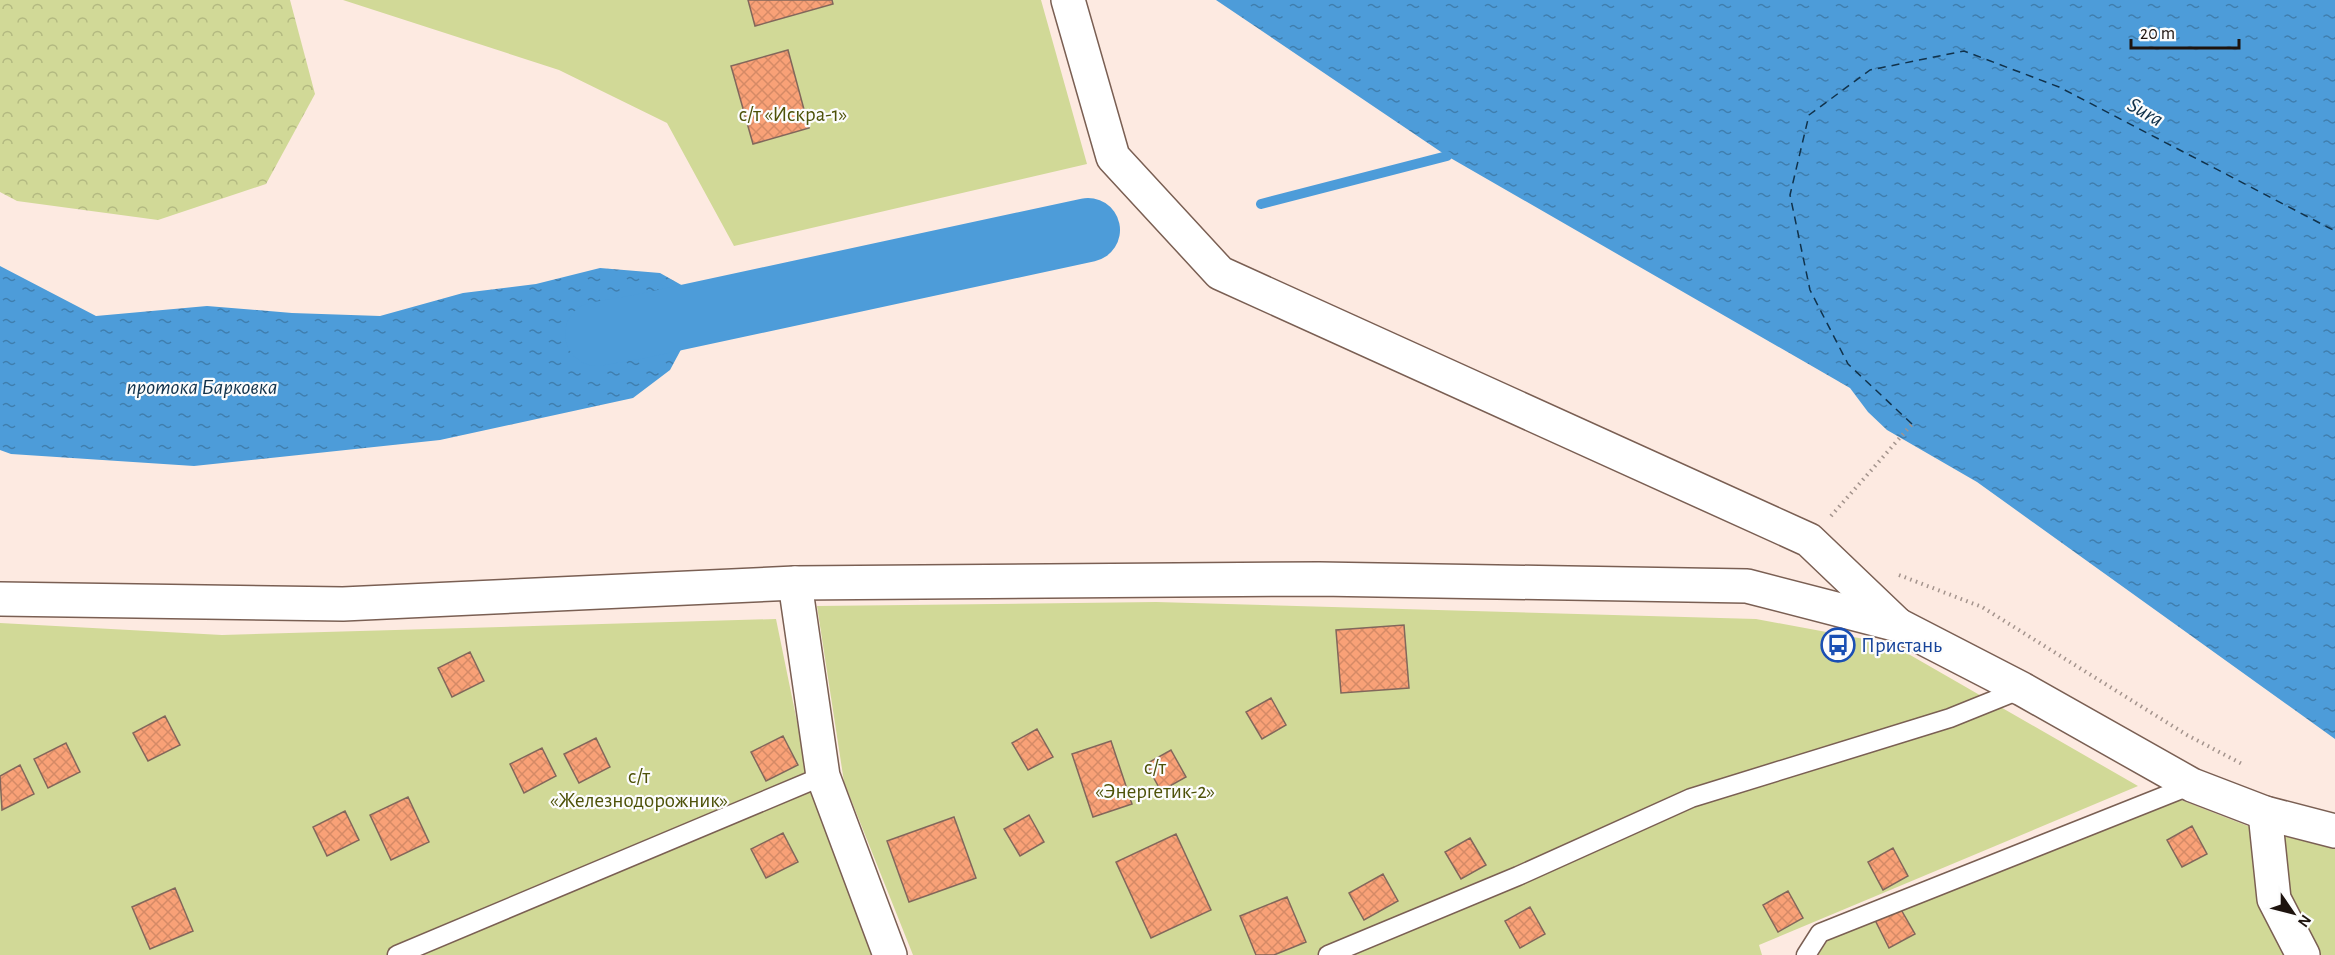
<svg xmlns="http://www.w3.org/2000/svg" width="2335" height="955" viewBox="0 0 2335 955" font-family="'Alegreya Sans',sans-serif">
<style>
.forest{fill:url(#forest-crowns)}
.green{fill:#d1d997}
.water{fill:url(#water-ripples)}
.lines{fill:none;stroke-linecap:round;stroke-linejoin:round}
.stream{stroke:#4d9cd9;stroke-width:10}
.river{stroke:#4d9cd9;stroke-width:64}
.ferry{stroke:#11324b;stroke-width:1.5;stroke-dasharray:8 6;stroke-linecap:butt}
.building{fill:url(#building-cross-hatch);stroke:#82675b;stroke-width:1.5}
.lane-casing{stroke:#7a5f53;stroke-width:21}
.street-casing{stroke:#7a5f53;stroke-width:36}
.secondary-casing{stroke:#7a5f53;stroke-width:36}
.path{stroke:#a4948d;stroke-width:4;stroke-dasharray:1.5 4.5;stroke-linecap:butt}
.lane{stroke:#fff;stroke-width:18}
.street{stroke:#fff;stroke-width:33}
.secondary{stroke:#fff;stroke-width:33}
.labels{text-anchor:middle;stroke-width:4.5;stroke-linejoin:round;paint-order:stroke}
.park-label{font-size:21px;fill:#4e5209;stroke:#fcfcfc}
.transit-label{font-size:21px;fill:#164399;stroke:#fcfcfc;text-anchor:start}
.water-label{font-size:22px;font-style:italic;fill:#11324b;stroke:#fcfcfc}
</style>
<defs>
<pattern id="forest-crowns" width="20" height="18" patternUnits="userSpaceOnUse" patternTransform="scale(1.5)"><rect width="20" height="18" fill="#d1d997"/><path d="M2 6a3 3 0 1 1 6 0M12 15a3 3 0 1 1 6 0" fill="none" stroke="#b3b981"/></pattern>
<pattern id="water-ripples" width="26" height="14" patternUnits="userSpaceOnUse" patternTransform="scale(1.5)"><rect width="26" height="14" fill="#4d9cd9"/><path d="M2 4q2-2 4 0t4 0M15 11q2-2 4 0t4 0" fill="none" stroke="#3f7eae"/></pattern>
<pattern id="building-cross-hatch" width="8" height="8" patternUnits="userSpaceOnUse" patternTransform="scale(1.5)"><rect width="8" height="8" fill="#f9a177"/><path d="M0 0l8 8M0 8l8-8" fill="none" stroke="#d58a66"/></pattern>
</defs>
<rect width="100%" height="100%" fill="#fdeae1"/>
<!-- forest -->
<path class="forest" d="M0,0H290L315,94L266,184L158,220L17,201L0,192Z"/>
<!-- green -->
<path class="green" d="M343,0H1041L1087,164L734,246L667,123L559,70Z
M1156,602L1756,619L1891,644L2138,786L1759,945L1762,955H913L844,782L817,606Z
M776,619L812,795L873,955H0V623L222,635Z
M2176,798L2253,828L2335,849V955H1818L1828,940Z"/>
<!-- water -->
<path class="water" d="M1216,0H2335V739L1977,482L1887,430L1868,412L1850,388L1447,156Z
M0,266L96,316L207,306L292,313L380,316L463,293L536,284L600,268L660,273L685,287V342L670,370L633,398L440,440L194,466L11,454L0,450Z"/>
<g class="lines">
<!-- stream -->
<path class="stream" d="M1261,204L1447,156"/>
<!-- river -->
<path class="river" d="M597,334L642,326L1088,230"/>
<!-- ferry -->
<path class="ferry" d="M1912,424L1848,364L1810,290L1790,195L1809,115L1870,70L1964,51L2059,87L2335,231"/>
</g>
<!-- building -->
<path class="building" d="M748,0H832L833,4L755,26Z
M788,50L809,128L753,144L731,66Z
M1404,625L1409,688L1341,693L1336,630Z
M470,652L484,681L452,697L438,668Z
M1271,698L1286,725L1262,739L1246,712Z
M165,716L180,745L148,761L133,733Z
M1037,729L1053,757L1028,770L1012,743Z
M783,736L798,765L766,781L751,752Z
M596,738L610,767L579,783L564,754Z
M1111,741L1132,804L1093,817L1072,754Z
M66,743L80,772L48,788L34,759Z
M542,748L556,776L524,793L510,764Z
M1171,750L1186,777L1161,791L1146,764Z
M20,765L34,794L2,810L0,776Z
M408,797L429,842L391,860L370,815Z
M345,811L359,840L327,856L313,827Z
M1029,815L1044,842L1020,856L1004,829Z
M954,817L976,878L909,902L887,841Z
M2192,826L2207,854L2182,867L2167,840Z
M783,833L798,862L766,878L751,849Z
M1176,834L1211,910L1151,938L1116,862Z
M1470,838L1486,865L1461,879L1445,852Z
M1893,848L1908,876L1883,890L1868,862Z
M1383,874L1398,901L1364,920L1349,893Z
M175,888L193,931L150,949L132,907Z
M1788,891L1803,918L1778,932L1763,905Z
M1287,897L1306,942L1274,955H1256L1240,916Z
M1899,906L1915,934L1889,948L1875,920Z
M1530,907L1545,934L1520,948L1505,921Z"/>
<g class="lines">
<!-- lane casing -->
<g class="lane-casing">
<path id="lane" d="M397,955L823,776
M1328,955L1518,876L1691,798L1950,718L2022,689
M1806,955L1820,933L2192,785"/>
</g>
<!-- street casing -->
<g class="street-casing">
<path id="street" d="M1068,0L1113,157L1220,273L1809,540L1898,625
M795,583L823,776L890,955
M2265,813L2274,899L2303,955"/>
</g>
<!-- secondary casing -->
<g class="secondary-casing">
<path id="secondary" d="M0,599L343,604L795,583L1319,579L1747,586L1898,625L2022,689L2192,785L2265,813L2335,831"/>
</g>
<!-- path -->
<path class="path" d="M1831,516L1912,424
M1899,575L1982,607L2187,735L2244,765"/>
<!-- lane -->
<use href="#lane" class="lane"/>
<!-- street -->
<use href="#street" class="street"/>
<!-- secondary -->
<use href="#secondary" class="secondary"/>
</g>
<!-- icons -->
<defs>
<g id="bus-ring" transform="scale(1.725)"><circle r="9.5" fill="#fcfcfc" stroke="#1a4fb4" stroke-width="1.5"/><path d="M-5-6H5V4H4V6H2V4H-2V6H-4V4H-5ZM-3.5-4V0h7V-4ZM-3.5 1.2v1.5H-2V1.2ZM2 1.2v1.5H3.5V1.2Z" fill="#1a4fb4"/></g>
</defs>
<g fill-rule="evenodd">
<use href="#bus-ring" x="1838" y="645"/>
</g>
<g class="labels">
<!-- park labels -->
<g class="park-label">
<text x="793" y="121">с/т «Искра-1»</text>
<text x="1155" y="774">с/т<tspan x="1155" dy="24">«Энергетик-2»</tspan></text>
<text x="639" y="783">с/т<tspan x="639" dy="24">«Железнодорожник»</tspan></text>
</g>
<!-- transit labels -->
<g class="transit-label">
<text x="1861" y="652">Пристань</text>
</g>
<!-- water labels -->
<g class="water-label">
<text transform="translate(2146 111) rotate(30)" y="8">Sura</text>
<text x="202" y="394">протока Барковка</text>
</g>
</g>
<!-- north arrow -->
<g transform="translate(2293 913) rotate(125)" stroke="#fcfcfc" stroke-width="4.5" paint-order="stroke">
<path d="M0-4.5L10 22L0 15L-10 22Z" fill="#1d130e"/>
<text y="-9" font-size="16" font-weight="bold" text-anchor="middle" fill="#1d130e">N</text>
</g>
<!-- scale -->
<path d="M2131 39v9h108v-9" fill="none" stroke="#1d130e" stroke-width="3"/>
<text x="2140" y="39" font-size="18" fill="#1d130e" stroke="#fcfcfc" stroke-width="4.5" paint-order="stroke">20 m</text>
</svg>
